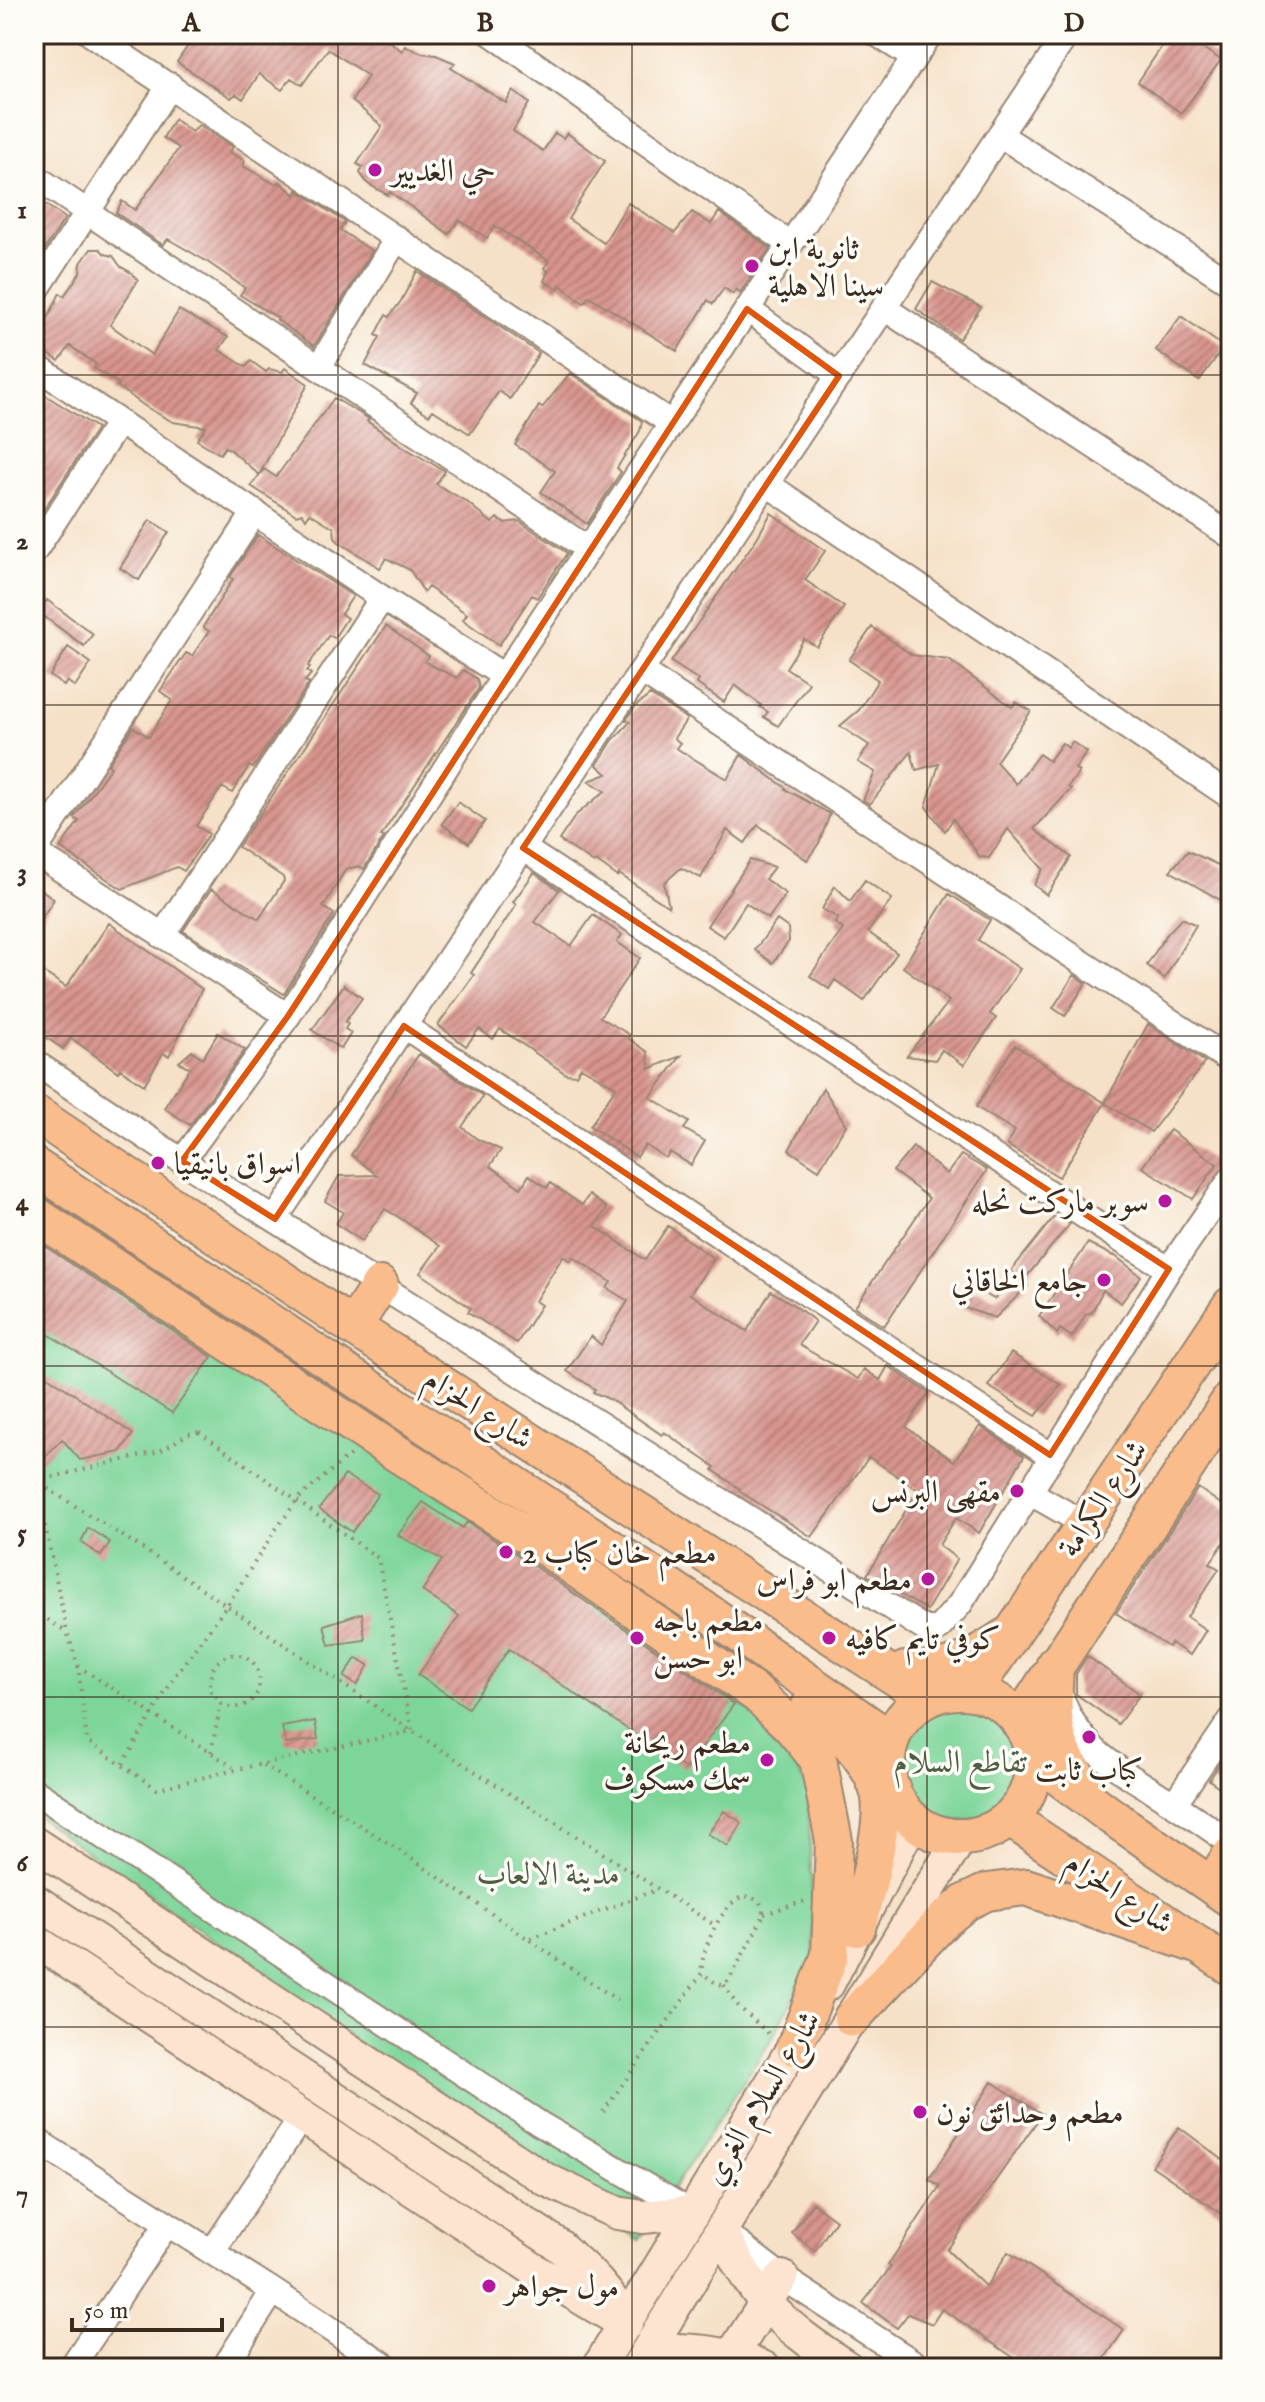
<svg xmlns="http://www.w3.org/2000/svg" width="1265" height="2402" viewBox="0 0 1265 2402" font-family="'IM FELL English',Amiri,serif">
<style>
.green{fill:#7dd59a;stroke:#5c805c;stroke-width:2}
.building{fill:url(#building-hatch)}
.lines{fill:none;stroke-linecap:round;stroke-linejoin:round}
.street-casing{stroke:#988673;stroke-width:28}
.secondary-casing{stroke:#988673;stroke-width:36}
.primary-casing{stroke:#988673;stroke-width:40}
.path{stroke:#988673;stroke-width:4;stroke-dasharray:2 6;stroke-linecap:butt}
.street{stroke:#fff;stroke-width:24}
.secondary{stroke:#fde4d1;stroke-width:32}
.primary{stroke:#fabc8b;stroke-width:36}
.marked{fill:none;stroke:#df570d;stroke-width:6;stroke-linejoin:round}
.grid{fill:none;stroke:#3b2a1e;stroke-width:2;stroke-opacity:0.55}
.poi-dot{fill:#b5179e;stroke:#fdfcf7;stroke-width:3}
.labels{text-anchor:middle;stroke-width:7;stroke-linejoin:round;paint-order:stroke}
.poi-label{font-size:32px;fill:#3b2a1e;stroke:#fdfcf7;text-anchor:start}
.street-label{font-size:32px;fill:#3b2a1e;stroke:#fdfcf7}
.park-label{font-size:32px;fill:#4f5d43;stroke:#fdfcf7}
.neatline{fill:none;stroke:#3b2a1e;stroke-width:3}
.grid-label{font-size:26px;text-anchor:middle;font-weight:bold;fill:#3b2a1e}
</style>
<defs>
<pattern id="building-hatch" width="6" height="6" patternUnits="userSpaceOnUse" patternTransform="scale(2)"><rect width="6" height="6" fill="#d8948e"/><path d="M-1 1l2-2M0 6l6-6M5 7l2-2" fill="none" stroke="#b07973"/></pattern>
</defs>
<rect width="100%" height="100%" fill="#fdfcf7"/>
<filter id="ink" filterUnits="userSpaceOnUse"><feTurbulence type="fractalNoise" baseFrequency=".0125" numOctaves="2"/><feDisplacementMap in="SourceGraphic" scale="16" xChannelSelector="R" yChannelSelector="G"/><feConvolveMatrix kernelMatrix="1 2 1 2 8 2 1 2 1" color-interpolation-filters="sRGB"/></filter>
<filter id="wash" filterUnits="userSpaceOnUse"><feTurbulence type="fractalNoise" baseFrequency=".006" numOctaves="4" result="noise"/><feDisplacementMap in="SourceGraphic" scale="32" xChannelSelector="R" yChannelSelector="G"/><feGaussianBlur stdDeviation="1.8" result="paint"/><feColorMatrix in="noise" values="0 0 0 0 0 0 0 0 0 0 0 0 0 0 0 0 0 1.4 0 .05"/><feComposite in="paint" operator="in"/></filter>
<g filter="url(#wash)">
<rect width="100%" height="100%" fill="#f6e1c8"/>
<!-- green -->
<path class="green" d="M34,1226L370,1447L782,1733L808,1791L814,1959L773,2037L639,2240L34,1814Z
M901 1762a59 59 0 1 1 118 0a59 59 0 1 1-118 0Z"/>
<g id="blocks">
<!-- building -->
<path class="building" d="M196,34H380L402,51L405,46L422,53L436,55L455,63L451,68L506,103L513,91L529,103L513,131L543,151L555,133L563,138L567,133L605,161L568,219L604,243L628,203L675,233L692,212L711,224L719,212L770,248L740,293L736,289L733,294L724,288L713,304L708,300L677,351L589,296L584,303L560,285L558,289L544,281L548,271L544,268L549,261L495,226L487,238L459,220L449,234L390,192L388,195L368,184L360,173L363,167L357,164L382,126L352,101L368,76L328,49L302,85L291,78L282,90L259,74L243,99L236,94L231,98L177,62Z
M1170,34H1181L1221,60L1181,113L1138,82Z
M174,119L192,132L199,125L233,147L229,152L245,161L243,166L275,184L280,182L295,195L297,190L345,222L340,230L372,251L314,346L277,320L278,318L240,295L245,288L206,261L168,239L163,245L116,213L122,201L135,210L179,148L163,138Z
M34,197L65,218L34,266Z
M91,249H100L105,254L113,256L121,267L132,273L138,280L110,325L152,355L179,310L228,337L219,350L246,367L251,361L266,372L269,369L282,372L285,368L308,384L259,475L230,449L225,447L220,454L197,440L206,427L173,422L146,407L117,386L119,384L94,368L96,364L70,346L59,361L34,344V338L39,328L42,330L60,293L64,296L80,273L81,263Z
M417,271L539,353L510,399L499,391L470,434L433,410L429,415L411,403L417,393L365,365L380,337L376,335L386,315L389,317L401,301Z
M932,282L981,307L959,339L916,309Z
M1181,316L1224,347L1199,381L1156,350Z
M570,373L642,421L640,431L617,468L621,472L587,524L541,492L555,471L515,445L539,406L542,408Z
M34,388L97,428L44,509L34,502Z
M334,398L369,419L367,421L405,448L445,471L436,484L467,502L492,523L497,518L504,523L519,521L567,553L537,598L532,595L499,645L463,620L467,614L428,587L424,592L410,570L386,558L380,568L339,542L335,538L334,528L310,513L306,519L302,513L296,515L251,486L264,469L276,477Z
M771,513L825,551L805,580L844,607L817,647L804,639L786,668L809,683L778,726L764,717L768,712L760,707L761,705L735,685L724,702L697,684L699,680L671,662L757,538Z
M150,520L169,532L139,580L120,568Z
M258,535L353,596L341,614L347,618L334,638L329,635L308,666L310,667L307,671L311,674L305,681L309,683L253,768L249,766L232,793L222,787L196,826L209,834L184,871L177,867L122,889L60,848L79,821L74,818L111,767L108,765L133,727L149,737L172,700L160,691L186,653L192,656L209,631L203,627L233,579L230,577Z
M47,600L93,634L84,646L38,612Z
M386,626L429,656L425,662L457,678L463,670L477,679L479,688L381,836L384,837L364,869L359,866L346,869L323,907L334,914L284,994L183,931L211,889L259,919L284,881L283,877L238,847Z
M872,627L912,655L949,660L1012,707L1016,702L1031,711L996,762L1016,784L1039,754L1049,761L1062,743L1068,748L1072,742L1087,752L1075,769L1079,772L1068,787L1071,789L1034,829L1071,857L1047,895L1034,885L1043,869L1008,829L989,858L980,857L953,819L945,831L926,807L939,764L916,770L911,752L870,804L863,800L875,772L858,762L869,745L840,726L859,710L878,680L849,660Z
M68,647L91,663L75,687L67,681L64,686L50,676Z
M650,695L687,719L674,738L680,743L676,748L727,779L741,755L786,788L785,789L830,814L819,843L807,860L758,825L745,843L727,830L701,878L681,868L664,883L669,907L619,874L618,877L596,861L594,863L559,840L576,815L605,791L589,781L607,774L597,765L613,740L630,722L626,720L636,706Z
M458,802L485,821L469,843L442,824Z
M1188,851L1231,871V906L1170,871Z
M750,860L774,867L765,879L786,894L768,919L746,903L724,937L707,926Z
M534,873L559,890L535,922L571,946L593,915L622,935L617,942L640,958L600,1017L630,1035L628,1038L648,1052L649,1069L681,1056L650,1097L689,1122L684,1129L705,1141L691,1165L670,1152L666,1158L645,1145L637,1157L590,1126L616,1087L581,1067L576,1075L566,1074L500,1029L493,1039L479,1029L466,1046L438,1025L474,975L471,973L516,905L513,902Z
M865,880L892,899L868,932L897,953L864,1001L835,980L829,989L810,976L843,929L835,923L838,918L822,909L835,886L850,901Z
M34,884L54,899L34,930Z
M949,894L990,920L978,940L1020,969L990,1014L996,1018L964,1065L942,1050L935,1060L907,1056L949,1001L903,967Z
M1182,918L1196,925L1164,979L1147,965L1166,935Z
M777,920L788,928L789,941L773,963L755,950Z
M109,923L202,989L169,1056L163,1053L144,1085L120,1069L118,1072L71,1038L63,1049L34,1029V966L66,987Z
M1074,975L1086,983L1065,1016L1053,1008Z
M344,985L362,998L345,1022L348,1024L345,1029L351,1033L341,1049L312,1030Z
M1148,1024L1205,1062L1151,1132L1105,1103Z
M218,1033L245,1050L190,1125L164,1108L190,1068L179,1062L192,1051L203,1058Z
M1015,1045L1105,1103L1059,1177L1007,1145L1015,1131L976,1107Z
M419,1054L483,1096L462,1127L477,1139L501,1150L490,1166L521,1188L529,1175L547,1188L550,1183L582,1205L589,1195L607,1208L595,1226L645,1260L668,1226L714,1259L690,1294L747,1331L771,1291L795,1306L815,1321L799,1345L858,1379L864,1369L880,1380L888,1366L929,1393L906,1427L954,1461L980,1426L1024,1456L979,1533L956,1518L939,1545L957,1559L927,1610L867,1575L918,1490L869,1457L812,1537L739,1491L740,1489L713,1470L715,1467L664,1432L662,1435L611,1400L593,1392L595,1389L567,1371L591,1336L601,1345L628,1301L607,1288L611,1282L573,1257L571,1261L563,1256L535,1301L541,1305L517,1343L468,1312L471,1308L420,1273L440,1246L400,1218L385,1209L362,1241L336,1224L343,1212L325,1201L339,1176L377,1175L351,1155Z
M823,1088L846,1125L819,1170L789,1150Z
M1170,1130L1217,1164L1193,1199L1142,1167Z
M913,1147L947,1174L961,1155L987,1170L884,1326L855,1307L929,1198L893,1171Z
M1054,1217L1070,1224L1023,1281L1028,1286L995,1318L962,1307L966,1294L980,1291L994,1299L1020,1279L1011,1271Z
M34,1239L212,1357L172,1413L34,1325Z
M1088,1243L1113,1256L1114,1255L1141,1276L1121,1303L1103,1290L1092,1312L1086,1314L1072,1337L1060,1329L1057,1334L1039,1316Z
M1011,1353L1061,1385L1036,1416L988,1386Z
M34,1367L133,1434L120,1452L80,1460L62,1439L34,1469Z
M345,1475L378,1494L352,1532L319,1509Z
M1198,1488L1231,1511V1532L1210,1563L1219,1569L1187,1617L1206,1630L1190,1655L1171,1643L1168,1647L1116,1613Z
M423,1502L463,1528L467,1522L527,1561L734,1704L686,1769L509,1649L468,1708L418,1675L459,1616L422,1591L442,1560L398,1535Z
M88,1528L110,1542L101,1556L81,1542Z
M362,1613L365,1640L329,1645L324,1625Z
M1087,1656L1140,1694L1118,1724L1076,1694V1674Z
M356,1658L369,1665L357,1685L344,1677Z
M315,1721L318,1739L286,1744L282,1727Z
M1231,1747V1795L1209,1780Z
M724,1811L742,1823L728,1846L708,1834Z
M992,2082L1042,2114L947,2250L986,2287L1008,2252L1124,2330L1098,2368H1029L942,2309L932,2324L908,2314L897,2328L863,2303L891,2267L888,2265L940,2186L929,2179Z
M1179,2127L1231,2166V2220L1152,2166Z
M813,2203L836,2220L815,2251L792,2233Z"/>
</g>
</g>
<g filter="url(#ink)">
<use href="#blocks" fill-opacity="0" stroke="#988673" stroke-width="2"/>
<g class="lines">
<!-- street casing -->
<g class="street-casing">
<path id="street" d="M91,34L671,423
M492,34L790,244
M877,34L914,58
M1000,135L1231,283
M34,176L588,549
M34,294L170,85
M884,308L1231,536
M747,309L839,376
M34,365L382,598L504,676
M319,367L397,238
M767,484L1231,797
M255,512L34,852L288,1016
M34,552L119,422
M641,671L1231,1061
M523,848L1124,1242L1169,1269
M162,936L382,598
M404,1026L1050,1455
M34,1062L182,1161L925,1629H938L960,1604L1169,1269L1231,1179
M182,1161L288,1016L504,676L930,34
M275,1219L1067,34
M1029,1492L1085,1524
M1061,1697C1080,1751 1119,1769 1164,1798C1187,1812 1209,1828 1231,1843
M34,1791L540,2124L691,2212
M1174,1804L1231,1720
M34,2139L273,2291L389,2368
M727,2235L782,2277L922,2368
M212,2252L301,2118
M71,2368L167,2224
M224,2368L273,2291"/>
</g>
<!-- secondary casing -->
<g class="secondary-casing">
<path id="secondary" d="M34,1843L545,2179L617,2213L643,2217L691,2212
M34,1900L557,2244C585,2269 610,2290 626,2324
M34,1940L541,2274L620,2321
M828,1984L913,1820
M722,2231C755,2303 784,2326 848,2368
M649,2349C690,2350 727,2350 764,2368
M598,2368L807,2025
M637,2368L961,1837
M724,2368L782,2277"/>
</g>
<!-- primary casing -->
<g class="primary-casing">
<path id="primary" d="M34,1113L353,1327L928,1698
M34,1166L709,1613L891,1740
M34,1214L390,1449L539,1543L758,1695L790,1725L818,1759L834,1841L830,1955L795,2047
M353,1327L380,1285
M1055,1664C1053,1715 1049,1744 1084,1785
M905,1670C950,1672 968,1661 1005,1637
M887 1764a73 73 0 1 1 146 0a73 73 0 1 1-146 0Z
M973,1692L1231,1305
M810,1706C838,1730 869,1757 879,1793C887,1825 864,1895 857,1928
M1019,1722L1231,1399
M1032,1757L1111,1816L1231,1899
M1009,1818L1231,1967
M1212,1885L1231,1855
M852,2018L944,1920L966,1902L987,1892L1026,1887L1200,1946"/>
</g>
<!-- path -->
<path class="path" d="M199,1432L378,1558L412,1731C327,1750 242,1767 157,1789L87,1741L78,1666L67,1632L36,1481L160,1451L188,1434Z
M34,1480L137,1545L412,1731L716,1926
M34,1526L48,1531
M34,1611L67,1632
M78,1666L233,1767
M211,1752L221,1704L211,1691C203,1644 263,1643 259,1685C259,1691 256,1696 251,1701C243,1708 230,1709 221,1704
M123,1764L176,1674L226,1607L274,1532L298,1499L351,1454
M263,1765L393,1846L617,2000
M764,1914L805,1901
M531,1938L656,1890
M724,1985L736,2004L771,2036
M603,2112L702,1973C699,1954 722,1903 742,1897C749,1895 754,1899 760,1902L764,1914L759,1925L729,1980L724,1985L717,1984L702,1973"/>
<!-- street -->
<use href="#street" class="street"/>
<!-- secondary -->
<use href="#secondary" class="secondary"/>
<!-- primary -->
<use href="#primary" class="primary"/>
</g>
</g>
<!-- marked area -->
<path class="marked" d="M747,309L839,376L523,848L1169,1269L1050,1455L404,1026L275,1219L182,1161L288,1016Z"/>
<!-- grid -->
<path class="grid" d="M338,34V2368M632,34V2368M927,34V2368M34,375H1231M34,705H1231M34,1036H1231M34,1366H1231M34,1697H1231M34,2027H1231"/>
<!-- markers -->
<g class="poi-dot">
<circle cx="375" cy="170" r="8"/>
<circle cx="752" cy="266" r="8"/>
<circle cx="158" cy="1163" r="8"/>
<circle cx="1165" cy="1201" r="8"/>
<circle cx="1104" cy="1280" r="8"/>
<circle cx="1017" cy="1491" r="8"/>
<circle cx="506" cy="1552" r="8"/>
<circle cx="928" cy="1579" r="8"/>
<circle cx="637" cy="1638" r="8"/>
<circle cx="829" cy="1638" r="8"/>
<circle cx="1089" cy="1737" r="8"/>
<circle cx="767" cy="1760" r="8"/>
<circle cx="920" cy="2112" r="8"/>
<circle cx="489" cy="2286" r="8"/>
</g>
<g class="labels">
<!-- poi labels -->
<g class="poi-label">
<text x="391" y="181">حي الغديير</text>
<text x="768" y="259">ثانوية ابن<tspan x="768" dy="37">سينا الاهلية</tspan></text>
<text x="174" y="1174">اسواق بانيقيا</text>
<text x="1149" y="1212" text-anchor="end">سوبر ماركت نحله</text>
<text x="1088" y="1291" text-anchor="end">جامع الخاقاني</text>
<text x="1001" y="1502" text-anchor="end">مقهى البرنس</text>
<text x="522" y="1563">مطعم خان كباب 2</text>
<text x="912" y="1590" text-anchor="end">مطعم ابو فراس</text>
<text x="653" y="1631">مطعم باجه<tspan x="653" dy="37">ابو حسن</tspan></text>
<text x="845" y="1649">كوفي تايم كافيه</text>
<text x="751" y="1753" text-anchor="end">مطعم ريحانة<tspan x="751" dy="37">سمك مسكوف</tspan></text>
<text x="1089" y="1780" text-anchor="middle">كباب ثابت</text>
<text x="936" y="2123">مطعم وحدائق نون</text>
<text x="505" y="2297">مول جواهر</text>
</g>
<!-- street labels -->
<g class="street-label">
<text transform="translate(479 1408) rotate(33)" y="11">شارع الحزام</text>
<text transform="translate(1102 1498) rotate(-56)" y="11">شارع الكرامة</text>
<text transform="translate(1120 1892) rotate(34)" y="11">شارع الحزام</text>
<text transform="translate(761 2097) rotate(-59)" y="11">شارع السلام الغري</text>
</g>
<!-- park labels -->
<g class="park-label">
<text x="960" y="1772">تقاطع السلام</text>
<text x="548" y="1884">مدينة الالعاب</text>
</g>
</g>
<!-- margin -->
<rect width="1265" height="2402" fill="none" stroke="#fdfcf7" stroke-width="88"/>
<!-- scale -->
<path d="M72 2318v12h150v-12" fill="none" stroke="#3b2a1e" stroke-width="4"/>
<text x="84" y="2318" font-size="24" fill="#3b2a1e" stroke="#fdfcf7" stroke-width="6" paint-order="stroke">50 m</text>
<rect x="44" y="44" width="1177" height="2314" class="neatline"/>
<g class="grid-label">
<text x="191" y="31">A</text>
<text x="485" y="31">B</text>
<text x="780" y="31">C</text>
<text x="1074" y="31">D</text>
<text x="22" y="218">1</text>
<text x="22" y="549">2</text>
<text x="22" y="880">3</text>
<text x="22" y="1210">4</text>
<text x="22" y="1541">5</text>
<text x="22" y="1871">6</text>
<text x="22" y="2202">7</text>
</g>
</svg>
